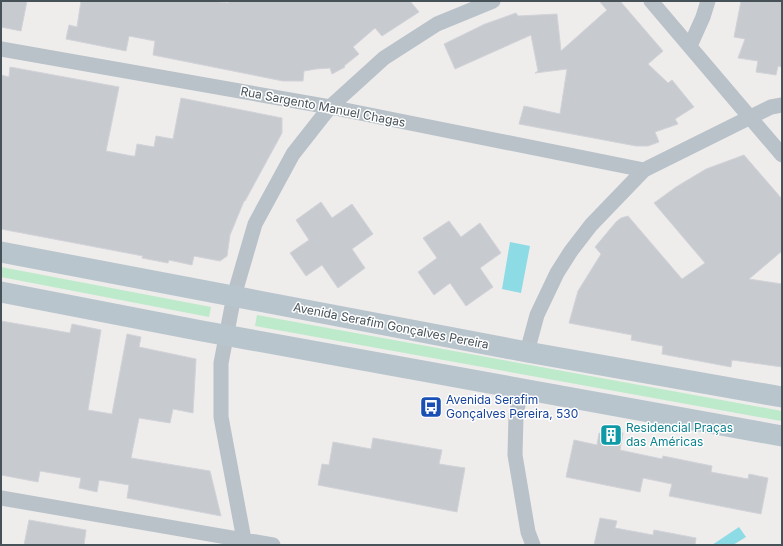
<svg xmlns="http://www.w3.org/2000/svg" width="783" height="546" viewBox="0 0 783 546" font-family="Inter,sans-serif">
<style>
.green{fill:#bdeaca}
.water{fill:#8ddbe4}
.building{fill:#c7cacf;stroke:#d1d3d8}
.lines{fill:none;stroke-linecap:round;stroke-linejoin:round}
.street{stroke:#b8c2c8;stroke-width:15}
.secondary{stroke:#b9c5cd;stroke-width:21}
.labels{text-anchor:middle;stroke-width:3;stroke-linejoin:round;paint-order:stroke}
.street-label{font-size:12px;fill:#465158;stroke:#fff}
.transit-label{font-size:12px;fill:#164399;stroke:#fff;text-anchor:start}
.culture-label{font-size:12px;fill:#0d838f;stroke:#fff;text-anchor:start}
</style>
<rect width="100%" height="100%" fill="#efecec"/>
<!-- green -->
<path class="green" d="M1,267L211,307L209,317L1,277Z
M257,315L782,411L781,421L255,326Z"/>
<!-- water -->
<path class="water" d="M510,242L530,246L521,293L502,289Z
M739,527L746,537L733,545H712Z"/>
<!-- building -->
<path class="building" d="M1,1H27L21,31L1,27Z
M81,1H214L228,3L229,1H410L419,12L382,36L375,28L353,47L359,54L344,66L345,67L332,74L330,68L316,69L304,71L303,81H283L153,55L155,41L129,36L126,51L66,39L69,25L77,27Z
M599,1H620L663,51L648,64L668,83L672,80L694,107L675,119L678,124L655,132L659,142L648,146H636L519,124L524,106L560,114L567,69L535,73L538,71L531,35L455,69L444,44L485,24L516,13L518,16L557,14L561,51L607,10Z
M741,1H782V67L778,66L776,75L756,72L758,61L738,58L745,39L734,37Z
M10,67L119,87L106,151L132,156H135L137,144L154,147L156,136L173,139L181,98L282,118V133L245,201H244L230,235L227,256L220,261L194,256L192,265L169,260L168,263L142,258L143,256L1,229V75L9,77Z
M744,155L782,199V251L749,279L782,284V367L732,360L731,367L662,354L663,346L631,340L632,335L569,323L578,291L601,254L595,247L616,222L621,218L628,216L682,279L705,263L654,203L676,187L706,169Z
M321,202L332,218L352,204L373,234L352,249L365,268L338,288L322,265L306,276L290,253L309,240L296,220Z
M449,221L461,237L480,223L501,253L480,268L493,287L466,306L450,283L434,295L418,272L437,258L423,238Z
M1,321L70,333L72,324L101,330L88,410L112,414L127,334L141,337L139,347L196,359L193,413L173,409L170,423L139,418L131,458L210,471L221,516L127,498L129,485L99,480L97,492L79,488L81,478L40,471L38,482L1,475Z
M603,429L623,433L620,450L662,459L663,456L712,466L711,472L748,479L749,474L768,478L761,514L669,496L672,484L643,478L640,492L566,477L574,440L597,445L599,433L603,434Z
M373,438L442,450L439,464L465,468L457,512L318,485L322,464L329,465L333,442L371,449Z
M600,518L617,521L615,528L653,535L654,530L696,538L695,545H594Z
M29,520L86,530L84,545H24Z"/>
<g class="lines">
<!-- street -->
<path class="street" d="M651,1L782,155
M690,46L703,17L708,1
M1,49L330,107L644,170
M527,352L537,315L557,273L571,251L591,225L644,170L771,107L782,105
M521,389L516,416L515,455L528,532L533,545
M1,498L273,545
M245,545L221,417V363L234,296L255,224L293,154L330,107L384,58L437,24L493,1"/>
<!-- secondary -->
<path class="secondary" d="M1,252L527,352L782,397
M1,292L202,331L782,436"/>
</g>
<!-- icons -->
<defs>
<g id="bus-square" transform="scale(1.15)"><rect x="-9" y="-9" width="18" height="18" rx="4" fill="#1a4fb4" stroke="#fff"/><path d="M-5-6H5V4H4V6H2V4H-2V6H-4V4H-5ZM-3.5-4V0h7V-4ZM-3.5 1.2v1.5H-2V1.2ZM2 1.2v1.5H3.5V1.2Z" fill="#fff"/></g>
<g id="building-square" transform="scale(1.15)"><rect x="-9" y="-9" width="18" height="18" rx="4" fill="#0f9aa8" stroke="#fff"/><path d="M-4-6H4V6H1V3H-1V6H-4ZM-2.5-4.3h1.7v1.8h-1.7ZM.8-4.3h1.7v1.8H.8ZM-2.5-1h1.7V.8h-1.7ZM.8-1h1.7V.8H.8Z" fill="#fff"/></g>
</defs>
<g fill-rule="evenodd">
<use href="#bus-square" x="431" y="407"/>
<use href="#building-square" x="611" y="435"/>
</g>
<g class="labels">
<!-- street labels -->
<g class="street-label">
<text transform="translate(323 107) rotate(11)" y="4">Rua Sargento Manuel Chagas</text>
<text transform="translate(391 326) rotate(11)" y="4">Avenida Serafim Gonçalves Pereira</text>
</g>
<!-- transit labels -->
<g class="transit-label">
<text x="446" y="404">Avenida Serafim<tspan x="446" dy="14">Gonçalves Pereira, 530</tspan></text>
</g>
<!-- culture labels -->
<g class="culture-label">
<text x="626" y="432">Residencial Praças<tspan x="626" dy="14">das Américas</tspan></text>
</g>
</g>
<!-- border -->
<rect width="783" height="546" fill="none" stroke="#465158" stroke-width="4"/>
</svg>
